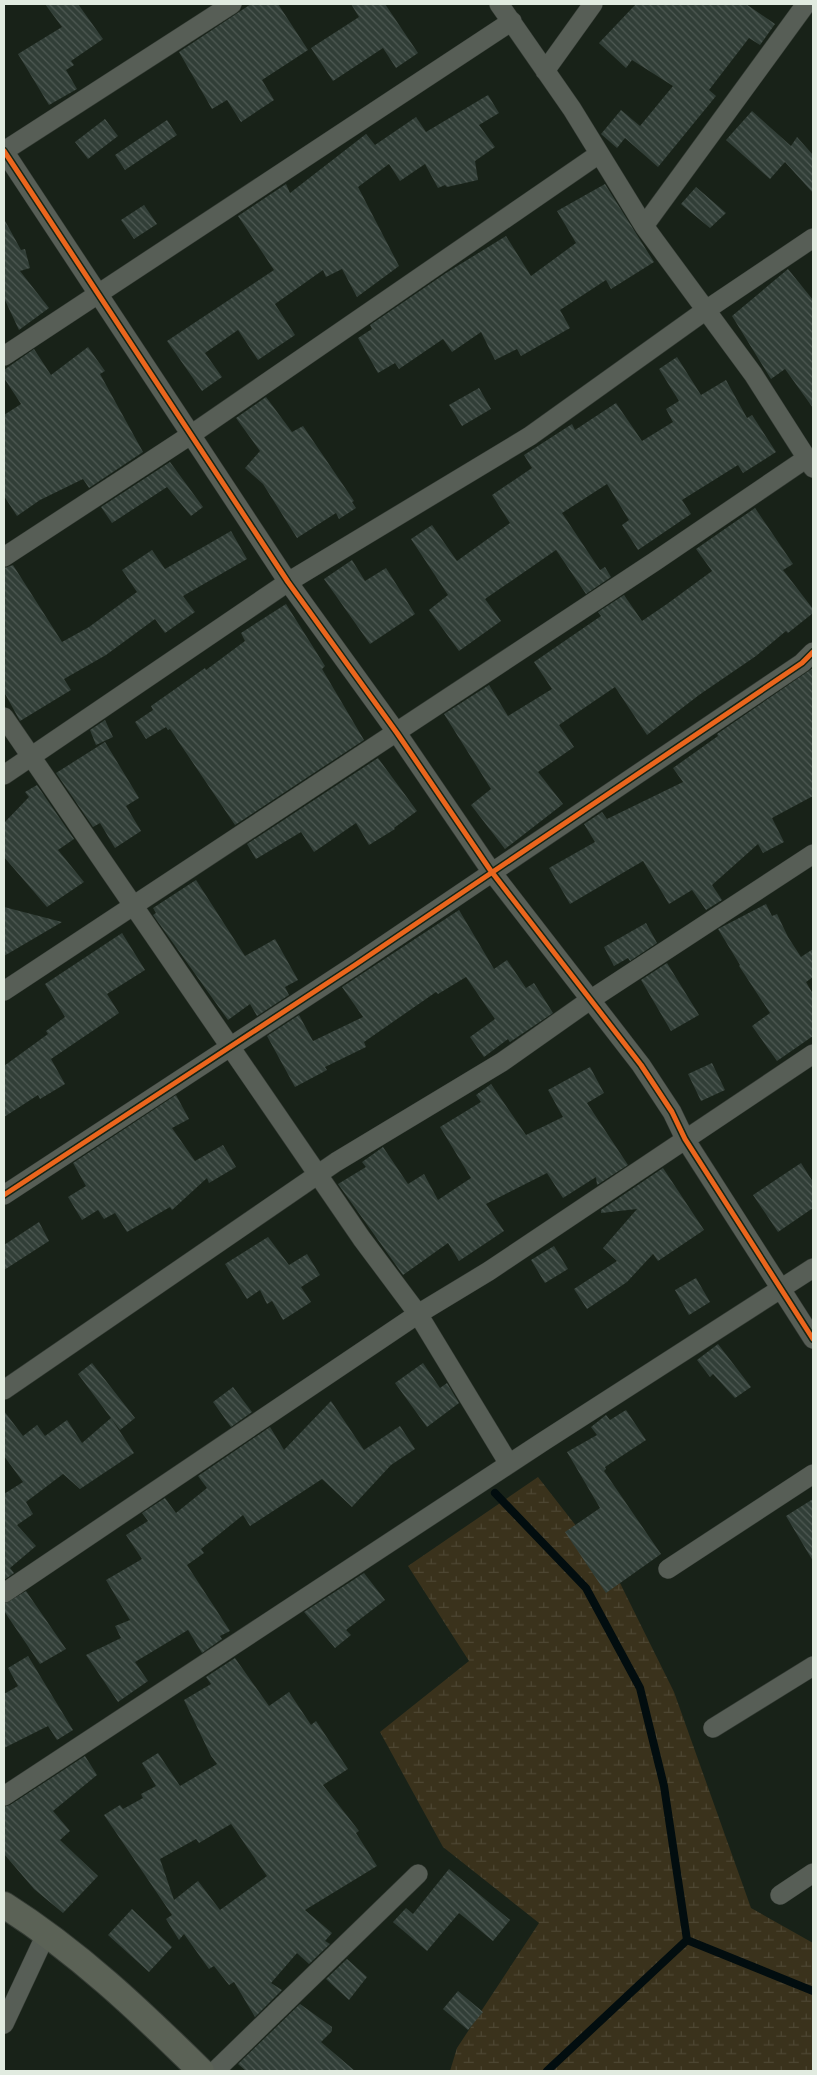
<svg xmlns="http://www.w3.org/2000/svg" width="817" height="2075" viewBox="0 0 817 2075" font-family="'Golos Text',sans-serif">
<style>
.wetland{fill:url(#wetland-marsh)}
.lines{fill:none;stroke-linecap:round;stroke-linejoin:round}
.stream{stroke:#020d0f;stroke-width:8}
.building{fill:url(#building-back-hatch);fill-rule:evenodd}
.street-casing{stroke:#343b34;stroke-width:20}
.secondary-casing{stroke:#343b34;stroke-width:28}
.street{stroke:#575e56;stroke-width:19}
.secondary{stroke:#5b6256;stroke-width:26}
.cycleway-casing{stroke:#152515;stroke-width:8}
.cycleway{stroke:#eb651d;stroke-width:5}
</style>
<defs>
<pattern id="wetland-marsh" width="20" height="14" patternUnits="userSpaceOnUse" patternTransform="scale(1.25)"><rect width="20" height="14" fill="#3a321c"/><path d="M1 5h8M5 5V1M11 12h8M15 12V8" fill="none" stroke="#4d4632"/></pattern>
<pattern id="building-back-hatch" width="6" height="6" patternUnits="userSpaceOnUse" patternTransform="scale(1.25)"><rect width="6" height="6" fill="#313e37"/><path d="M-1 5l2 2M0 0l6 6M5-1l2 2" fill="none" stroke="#4f5a54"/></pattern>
</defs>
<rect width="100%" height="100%" fill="#182218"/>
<!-- wetland -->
<path class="wetland" d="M538,1477L619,1581L674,1692L751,1908L813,1943V2071H450L457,2048L539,1923L443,1847L380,1732L469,1661L408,1566Z"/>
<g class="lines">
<!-- stream -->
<path class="stream" d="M495,1493L586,1588L640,1688L664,1786L687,1940
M547,2071L687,1940L813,1991"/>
</g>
<!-- building -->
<path class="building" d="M45,4H78L103,39L71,61L74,65L66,70L77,89L49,105L18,54L62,27Z
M251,4H278L308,50L262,80L274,100L241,122L227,100L212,109L179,52Z
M351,4H385L418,53L396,68L383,48L333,81L311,48L359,17Z
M636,4H746L775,24L760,45L749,38L709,90L716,96L658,167L625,138L617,148L601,134L621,110L640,126L673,86L632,60L626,68L599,43Z
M488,95L499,113L479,125L495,147L475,161L478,180L447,187L445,185L438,188L425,164L400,181L389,164L358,187L399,266L357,297L342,269L326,277L323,270L275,304L295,335L258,360L238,330L205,353L222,377L202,391L167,341L274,270L238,216L286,184L290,193L366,134L375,145L416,117L426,132Z
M752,111L791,146L797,137L813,155V193L785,162L770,179L726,140Z
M105,119L118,136L88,159L75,142Z
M167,120L177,135L125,170L115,155Z
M605,184L654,262L611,289L606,280L560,310L570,328L521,356L517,349L495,360L481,332L452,352L443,339L399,369L395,363L378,373L358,338L372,329L370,325L446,273L506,236L531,276L576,243L557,211Z
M696,187L726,213L710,228L681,204Z
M144,205L157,224L134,239L121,220Z
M4,219L21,250L25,249L30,268L20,271L49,308L19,330L4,298Z
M788,269L813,300V408L785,369L771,379L732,316Z
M88,347L105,371L100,374L143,452L89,488L83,479L40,500L17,516L4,496V415L21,404L4,378V370L34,349L51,375Z
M677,357L701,395L726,380L747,418L752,415L776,452L743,473L738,465L682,500L691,514L638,550L622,525L629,520L607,484L562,513L600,570L605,567L611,577L586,594L556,550L485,599L501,621L459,651L429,610L448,595L411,539L432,525L457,561L510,523L492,495L532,468L524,455L572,424L575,430L616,403L642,441L673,422L666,409L679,401L659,369Z
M479,388L491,409L462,426L449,405Z
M266,397L292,432L303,426L354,501L352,502L356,508L339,519L336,513L297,538L263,484L245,468L260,451L236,418Z
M170,462L203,507L191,516L167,487L112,523L101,507Z
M755,508L793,564L783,570L813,609V613L788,633L786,631L756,656L699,695L647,735L615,687L559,725L574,747L538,772L563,804L505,849L471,805L491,789L444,714L489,685L508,716L552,689L534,662L601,616L598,612L624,595L642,621L667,604L712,571L696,549Z
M231,531L247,559L183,596L195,612L165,633L155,619L106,655L64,679L71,690L20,721L4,692V568L13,565L62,642L89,627L137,592L122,570L152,550L165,569Z
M352,560L365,581L386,568L415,614L370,644L324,579Z
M286,604L325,666L322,669L364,740L235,825L170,729L168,730L166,727L146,739L135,722L153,710L151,706L205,668L206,670L245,641L241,633Z
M813,668V796L772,818L784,842L763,853L758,844L712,885L722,900L706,910L692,890L669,904L643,861L570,904L549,868L595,842L584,824L602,812L607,819L683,782L673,768L718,736L717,734Z
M105,720L113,737L96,745L90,730Z
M105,742L139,798L126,806L141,831L115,848L100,823L93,827L56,773Z
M378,758L417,811L394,828L395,829L369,845L356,823L314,852L301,832L256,859L247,844Z
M37,785L74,839L58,850L84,882L47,907L4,857V823L29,797L25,792Z
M196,880L245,956L275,939L298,980L285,987L289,995L257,1016L250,1004L228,1020L153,915L156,913L153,908Z
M766,904L772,916L777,914L788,937L801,957L813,949V977L806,982L813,994V1036L777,1061L752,1026L770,1013L739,966L740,965L718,929Z
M4,907L62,922L4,956Z
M459,910L494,969L507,960L526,988L534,983L553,1013L510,1042L508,1039L484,1057L470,1037L495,1019L466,977L438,994L436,992L364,1042L366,1047L325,1067L327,1070L295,1087L267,1036L299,1015L313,1041L363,1017L342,987Z
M646,923L657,943L630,961L628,958L614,966L604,947Z
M122,933L145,970L107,994L119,1013L51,1059L65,1084L40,1099L38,1095L4,1117V1066L48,1034L46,1031L65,1017L45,984Z
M667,963L699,1015L671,1031L641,980Z
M712,1063L725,1090L701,1101L688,1074Z
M590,1067L604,1093L587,1103L628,1165L597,1185L596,1177L563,1198L547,1173L486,1204L504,1231L459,1261L448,1243L403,1275L338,1184L366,1167L362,1162L383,1147L408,1184L424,1174L438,1200L471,1178L440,1127L481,1102L476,1095L491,1084L526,1135L563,1117L548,1090Z
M176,1095L189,1119L172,1128L195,1161L223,1145L236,1167L209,1183L207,1178L172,1210L170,1207L127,1232L115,1213L104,1219L98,1210L82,1220L68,1197L86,1186L73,1163Z
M801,1163L813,1182V1208L778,1232L753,1195Z
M663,1168L704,1230L658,1261L653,1254L627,1282L587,1309L574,1289L617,1261L603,1248L637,1209L601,1213V1210Z
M39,1222L49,1241L4,1270V1245Z
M268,1237L289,1265L307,1254L320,1275L301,1287L311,1302L283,1320L272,1301L267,1304L260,1290L247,1299L225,1264Z
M554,1246L568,1269L545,1283L531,1260Z
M696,1278L710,1302L689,1315L675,1290Z
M718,1344L751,1387L735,1398L713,1374L710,1377L697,1360Z
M92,1363L135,1418L120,1430L78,1374Z
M423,1363L440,1388L447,1383L459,1403L427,1427L395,1383Z
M233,1387L252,1412L231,1427L213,1402Z
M331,1401L364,1450L400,1426L415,1449L391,1465L352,1507L322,1479L250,1526L243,1515L201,1549L204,1553L187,1565L230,1631L220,1636L222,1639L202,1653L188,1630L135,1662L148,1681L118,1702L86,1655L121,1638L115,1626L130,1620L106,1580L142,1559L126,1535L148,1521L142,1513L165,1498L176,1513L207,1488L198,1476L270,1427L284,1450Z
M626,1410L646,1440L605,1467L606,1469L604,1471L661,1554L606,1593L565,1532L600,1508L567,1452L597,1435L591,1427L606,1415L610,1420Z
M4,1411L23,1436L37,1425L45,1436L67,1420L82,1443L111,1418L134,1453L80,1489L63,1474L26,1502L33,1514L17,1525L36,1546L10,1568L14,1573L4,1580V1494L23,1482L4,1456Z
M813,1499V1561L786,1516Z
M364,1573L385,1600L346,1630L351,1635L335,1648L304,1612Z
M26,1591L66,1649L40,1664L4,1611V1604Z
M28,1656L73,1730L57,1740L48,1726L4,1748V1694L18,1686L8,1668Z
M235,1658L269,1706L289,1692L311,1725L316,1721L348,1769L323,1785L359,1831L356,1833L377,1866L305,1910L332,1933L325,1941L330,1944L309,1964L297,1953L271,1983L282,1990L255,2017L234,1982L229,1985L214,1966L209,1969L184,1934L179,1940L166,1919L172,1915L104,1815L120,1805L123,1809L143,1798L141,1794L156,1786L142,1763L158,1753L180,1786L217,1764L211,1756L184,1700L211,1684L206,1677ZM231,1824L267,1876L220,1910L198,1881L174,1900L160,1859L196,1839L199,1843Z
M85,1756L97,1775L53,1811L70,1831L60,1840L98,1876L63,1913L34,1889L4,1854V1807L10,1805Z
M449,1869L510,1920L493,1941L459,1913L427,1951L393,1922L406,1908L413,1914Z
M132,1909L172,1947L149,1972L108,1935Z
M347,1959L367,1977L349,2000L326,1979Z
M458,1991L483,2012L468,2030L443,2009Z
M300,2004L332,2027V2031L321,2042L355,2071H246L238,2064Z"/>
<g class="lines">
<!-- street casing -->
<g class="street-casing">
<path id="street" d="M499,4L572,109L644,226L753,374L813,468
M545,71L593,4
M4,151L288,582L397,733L491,871L641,1065L672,1112L685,1139L813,1339
M4,151L232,4
M644,226L806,4
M4,356L512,21
M4,557L192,434L599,154
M4,717L362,1239L418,1314L509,1464
M4,775L288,582L530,436L706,310L813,238
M4,991L654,562L807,458
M4,1195L355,965L802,663L813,652
M4,1390L336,1162L502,1062L590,1000L813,854
M668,1569L813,1474
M4,1593L418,1314L489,1271L813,1054
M713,1728L813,1666
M4,1796L544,1441L813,1268
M780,1895L813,1873
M4,2024L47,1932
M215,2071L418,1874"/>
</g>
<!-- secondary casing -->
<g class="secondary-casing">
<path id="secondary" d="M4,1905C78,1952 139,2010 201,2071"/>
</g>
<!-- street -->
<use href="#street" class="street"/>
<!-- secondary -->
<use href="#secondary" class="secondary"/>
<!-- cycleway casing -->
<g class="cycleway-casing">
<path id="cycleway" d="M4,151L288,582L397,733L491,871L641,1065L672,1112L685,1139L813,1339
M4,1195L355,965L802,663L813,652"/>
</g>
<!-- cycleway -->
<use href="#cycleway" class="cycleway"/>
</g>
<!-- border -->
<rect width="817" height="2075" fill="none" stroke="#e1ebe0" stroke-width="10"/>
</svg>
